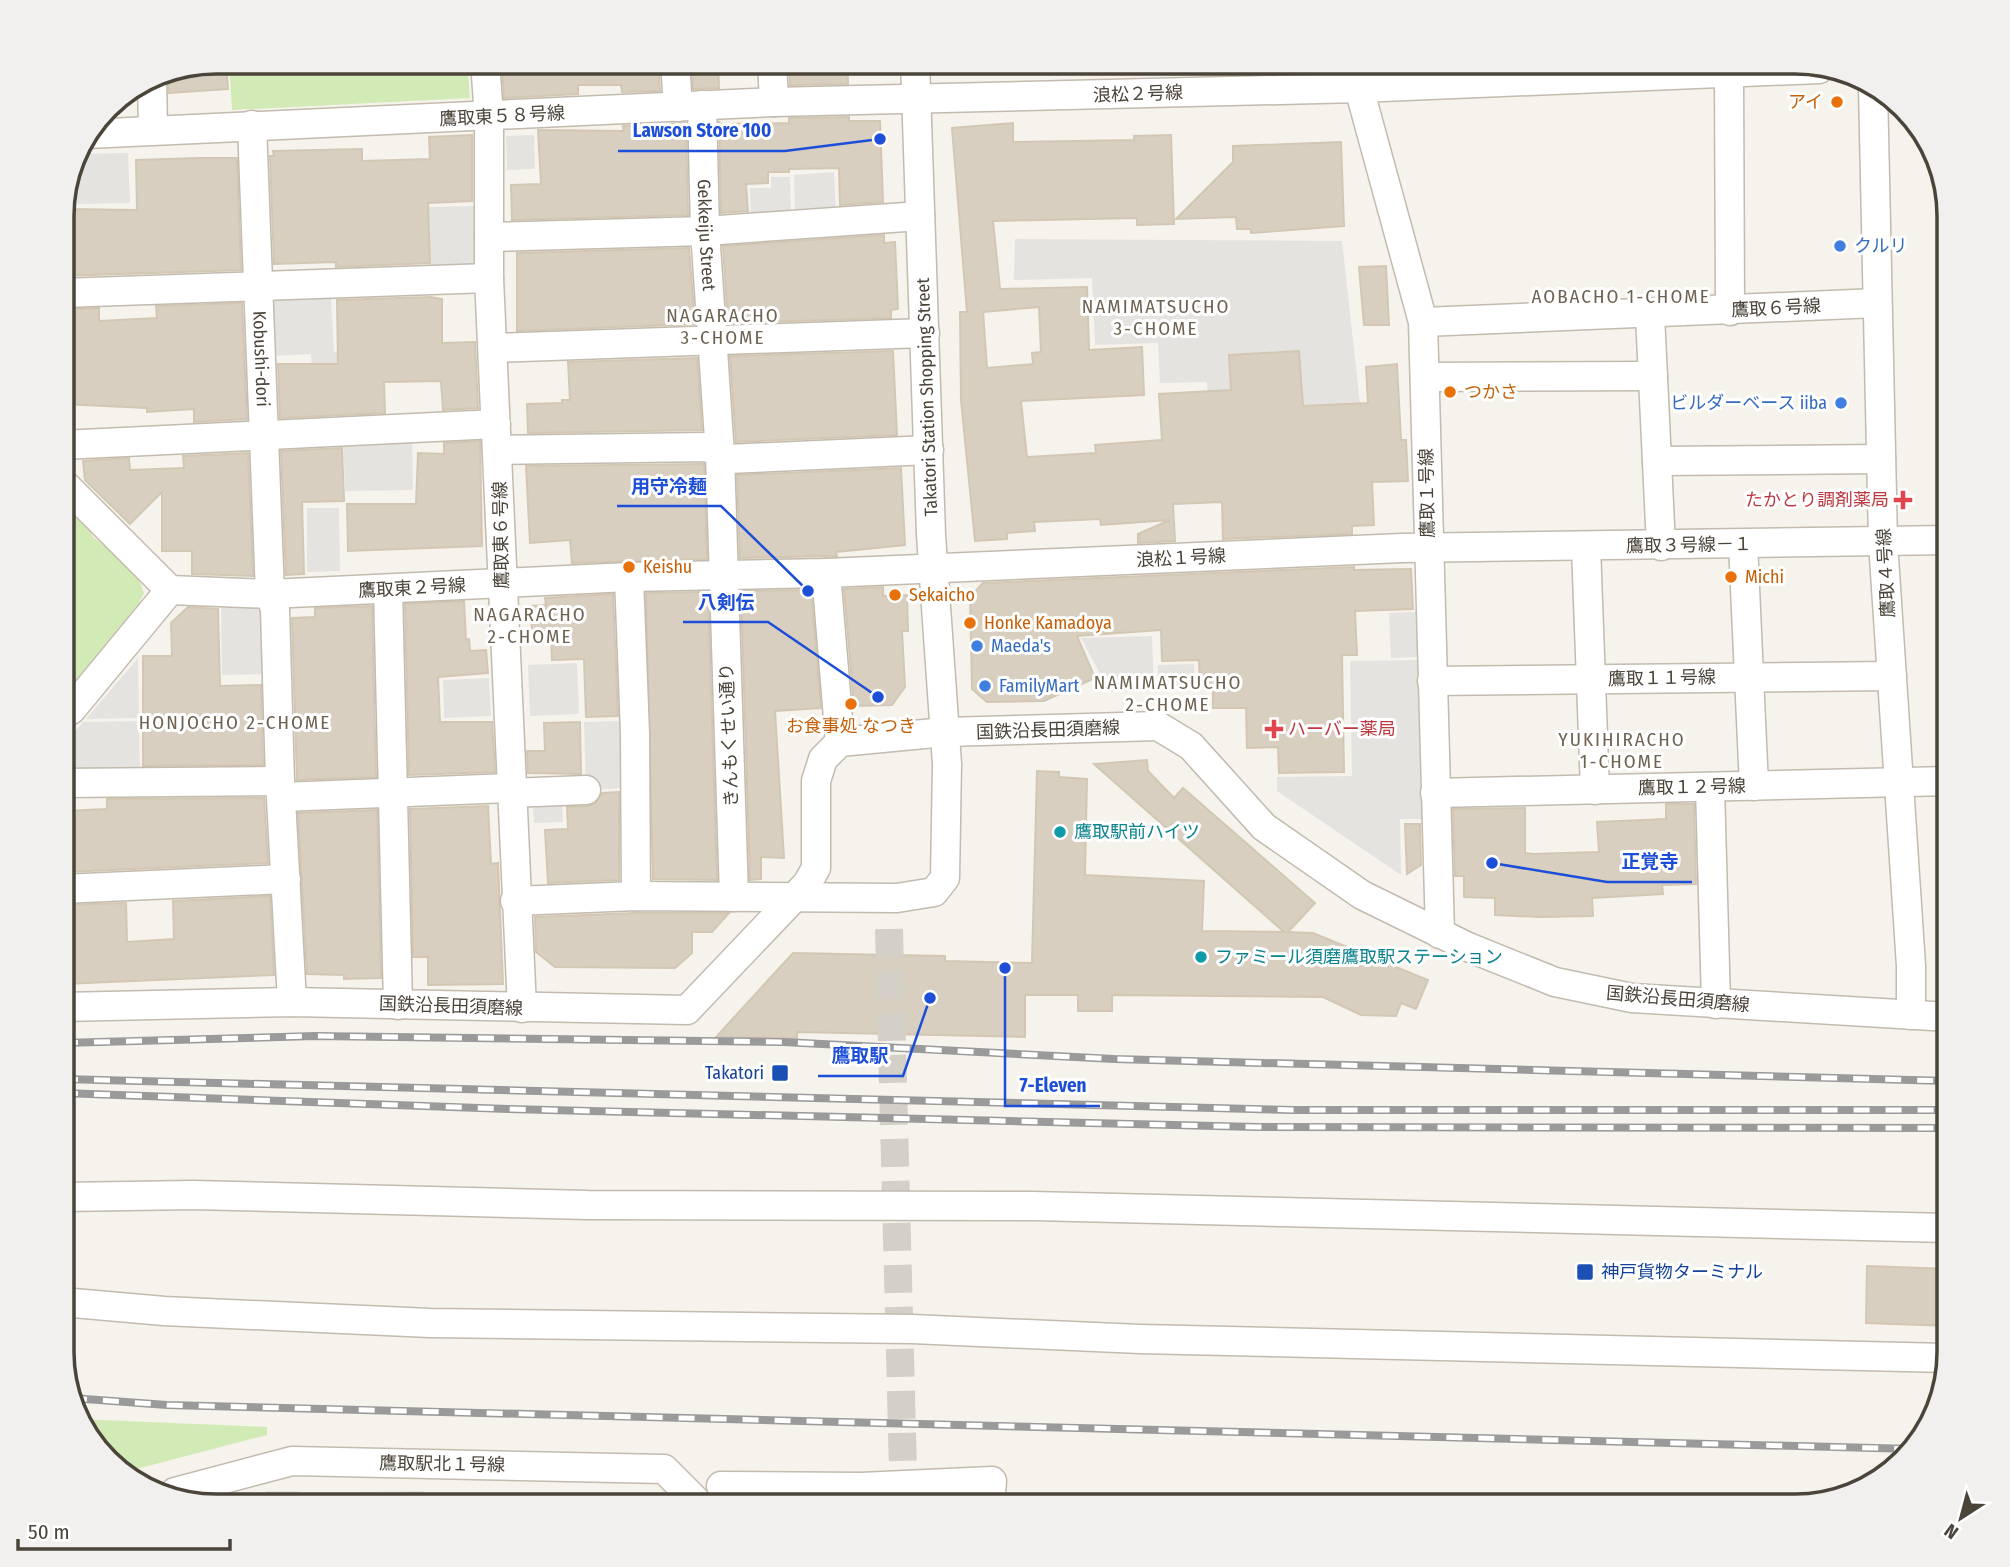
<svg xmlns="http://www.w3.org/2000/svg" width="2010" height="1567" viewBox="0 0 2010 1567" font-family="'Fira Sans Condensed','Noto Sans JP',sans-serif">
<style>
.green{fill:#d2eab5}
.parking{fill:#e5e3e0}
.building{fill:#d8cfc1;stroke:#d3c7b4;stroke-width:2;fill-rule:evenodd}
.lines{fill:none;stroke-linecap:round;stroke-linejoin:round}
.minor-tunnel{stroke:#d4d0c8;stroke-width:28;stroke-dasharray:28 14;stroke-linecap:butt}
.minor-casing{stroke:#c2bbae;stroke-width:31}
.minor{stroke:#fff;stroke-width:28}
.rail-casing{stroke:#9a9a9a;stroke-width:8}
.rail{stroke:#fff;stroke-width:5;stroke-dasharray:16;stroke-linecap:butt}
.food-dot{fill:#e8710a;stroke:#fff;stroke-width:2.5}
.shop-dot{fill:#3f7fe0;stroke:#fff;stroke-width:2.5}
.health-dot{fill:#e0444e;stroke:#fff;stroke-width:2.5}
.culture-dot{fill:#0f9aa8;stroke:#fff;stroke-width:2.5}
.transit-dot{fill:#1a4fb4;stroke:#fff;stroke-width:2.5}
.labels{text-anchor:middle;stroke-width:6;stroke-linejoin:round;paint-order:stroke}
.street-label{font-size:18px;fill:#4b4439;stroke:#fff}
.food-label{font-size:18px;fill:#c56008;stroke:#fff;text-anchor:start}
.shop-label{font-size:18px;fill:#366cbe;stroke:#fff;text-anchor:start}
.health-label{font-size:18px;fill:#be3a42;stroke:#fff;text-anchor:end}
.culture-label{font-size:18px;fill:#0d838f;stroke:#fff;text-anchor:start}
.transit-label{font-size:18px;fill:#164399;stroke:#fff;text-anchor:end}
.neighbourhood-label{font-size:19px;letter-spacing:2px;fill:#6e6250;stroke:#fff}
.rim{fill:none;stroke:#4b4439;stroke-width:3.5}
.leader{fill:none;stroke:#1d4ed8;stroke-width:2.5}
.callout-dot{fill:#1d4ed8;stroke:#fff;stroke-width:2.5}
.callout-label{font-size:19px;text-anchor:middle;font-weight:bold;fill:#1d4ed8;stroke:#fff;stroke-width:6;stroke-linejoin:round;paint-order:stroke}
</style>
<rect width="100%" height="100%" fill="#f6f3ec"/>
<!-- green -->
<path class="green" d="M229,61H467L470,98L232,110Z
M62,502L80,515L93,537L134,567L144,593L126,629L62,704Z
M77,1419L267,1427V1435L121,1473Z"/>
<!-- parking -->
<path class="parking" d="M534,135L535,169L507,170L506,136Z
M128,153L130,203L77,204L75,154Z
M834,172L836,213L795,215L794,175Z
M771,177H790L791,216L751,217L750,188H771Z
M474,206L476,270L431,272L429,207Z
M1015,239L1342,241L1363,431L1209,436L1207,382L1160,383L1158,343L1095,345L1092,278L1014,280Z
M331,298L334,352H345L347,384L313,386L311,354L271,356L269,301Z
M412,435L413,490L345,491L343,437Z
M307,508H339L340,571L307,572Z
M266,605L267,674L222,675L221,606Z
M1416,612L1418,657L1391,658L1389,613Z
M1152,636L1154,691L1110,692L1081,638Z
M138,658L139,718L86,719Z
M1420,660L1423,819H1400L1401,875L1277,791V777L1352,776L1350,661Z
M577,663L579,714L530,716L528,665Z
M1194,664L1195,688L1158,690V665Z
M489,678L491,716L444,718L443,680Z
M139,721L140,773L62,775V747L83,722Z
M620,721L623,788L586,790L584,722Z
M561,788L563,822L534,823L532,789Z
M266,1491H300V1506H266Z
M424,1491V1506H357V1492Z
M609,1496V1506H549V1497Z"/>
<!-- building -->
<path class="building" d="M215,61H226L228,89L169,93L167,71Z
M502,61H658L660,91L622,92L621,85H578V94L504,98Z
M692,61H718L719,88L693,89Z
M789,61H847L848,84L790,85Z
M849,117V121H880L883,202L840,205L839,168L789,169V172H768V183L746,184L748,211L721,213L719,121L720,124L789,123V118Z
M686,123L688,215L512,220L511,185L541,184L538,130L624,131L623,126Z
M1013,123V142L1134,140V136L1171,135L1174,224L1137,225V218L993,221L1000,289L1087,287L1089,350L1142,347L1144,395L1021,401L1027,457L1096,453L1095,445L1162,440L1159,394L1231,390L1229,355L1299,351L1303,406L1368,403L1366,367L1397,364L1401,440H1406L1408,481L1372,482L1374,525L1352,526V534L1223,539L1222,502L1173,504L1175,541L1138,543V534L1170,520L1101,525L1100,519L1034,522L1035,531L1007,533V539L975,541L961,400L960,312H967L952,128ZM1039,307L1041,352L1032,353L1033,364L987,368L983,312Z
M472,135V201L428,203L430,263L336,267V262L274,264L270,156H274L273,151L362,149V161L430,159L429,137Z
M1341,142L1344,226L1251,233V229H1237L1236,217L1176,219L1233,162V146Z
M200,158H237L241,270L62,276V209L137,210L136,160Z
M884,235V243L895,242L898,309L891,310V318L728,323L723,246Z
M689,248L695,324L517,331V253Z
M1386,266L1389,325H1364L1359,267Z
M431,297L442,299V343L475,342L478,408L443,410L441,381L384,382L385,413L280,418L278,364H338L337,300Z
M242,303L247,419L194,422V409L147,412V408L62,404V322L75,321V309L99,308V321L157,318L156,306Z
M893,351L897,435L736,442L730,356Z
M697,358L702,430L528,433L527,404L562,403V400H570L568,362Z
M480,441L482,546L348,551L347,504H416L418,453L444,454V443Z
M342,448L344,501L302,502L304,574L286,575L281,451Z
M248,453L253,576L192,574V551H162V492L130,524L85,480L83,461L129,458L130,470L184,468L183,456Z
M704,464L707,559L572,563L570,540L530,543L526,466Z
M901,468L905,545L836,552L837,556L740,558L737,475Z
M1354,567V570L1411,569L1413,609L1355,611L1357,655H1342L1344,772L1279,773L1278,747L1247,748L1246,708H1213V687H1200L1199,660L1162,661L1161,630L1077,636L1095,678L1044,701L987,702L972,689L970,597L983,583Z
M883,587V596L907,595L908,631H902L905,687L892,705L854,706L844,589Z
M811,590L821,708L775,711L784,858L761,857V879L750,880L741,591Z
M708,592L717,880L653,879L646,593Z
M613,594L618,716L586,717L584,659L552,660L551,634L532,635L531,606L546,605L545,598Z
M464,601L466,640L469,639L470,651L486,650L488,673L438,677L440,722H492L495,772L409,775L405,604Z
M372,606L376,777L297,780L292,618L315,617V608Z
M188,607L218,609L220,686L261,685L263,765L143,766V656H172L171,623Z
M580,722L581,774L528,773L527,751H545L544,723Z
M1147,760L1148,771L1174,798L1183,788L1315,903L1288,932L1313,933L1428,980L1416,1009L1401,1003L1396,1016L1361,1015L1323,997L1112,995V1011H1078V995H1025V1037L797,1032V1038L716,1037L793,953L945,956V961L1032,963L1037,771L1059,772V777L1087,779L1085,875L1204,881L1202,931L1284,932L1094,764Z
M619,792V880L548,883L545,830L568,829L567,807L587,806L595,804L602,793Z
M264,798L268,863L68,872L64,811L107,809V799Z
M1666,804H1694L1696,884L1662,885L1663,894L1592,898L1593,916L1540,917L1495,915V898L1464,897V876H1455L1453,809L1525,808V853L1533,854L1599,852L1597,822L1666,819Z
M488,806L491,864L498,863L503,984L428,985V957H413L410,809Z
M377,810L381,978L344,979V975L307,974L298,813Z
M1405,824H1420L1421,865L1407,874Z
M270,896L274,975L64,984L62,905L126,903L127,942L174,939L173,901Z
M636,913H729L712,932H692V953L675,968L555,967L536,952L535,917Z
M1867,1266L1949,1269V1326L1866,1323Z"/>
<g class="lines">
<!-- minor-tunnel -->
<path class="minor-tunnel" d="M889,929L903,1471"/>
<!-- minor casing -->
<g class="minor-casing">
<g id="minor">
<path d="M485,61L489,117V278L522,1008"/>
<path d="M675,61L678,107"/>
<path d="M772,61L774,102"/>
<path d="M1357,61L1359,88L1423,322L1440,934"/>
<path d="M1729,73L1730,311"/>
<path d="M152,76L153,130"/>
<path d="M1873,88L1883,542L1911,966V1015"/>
<path id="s1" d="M702,105L705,231L720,454L734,897"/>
<path id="s2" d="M252,125L270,594L275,609L280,781L292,1002"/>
<path d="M87,134L774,102L1359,88L1819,69"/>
<path d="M489,237L705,231L920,216"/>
<path d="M62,293L489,278"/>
<path d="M1650,315L1661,546"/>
<path d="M1423,322L1877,303"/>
<path d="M493,348L925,333"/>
<path d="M1425,377L1653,376"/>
<path d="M62,445L496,424"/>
<path d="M499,450L708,447L728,459L929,450"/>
<path d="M1657,461L1881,459"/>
<path d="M62,482L170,590L270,594L629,577L826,573L1402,548L1949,540"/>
<path d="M1743,544L1754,786"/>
<path d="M1586,547L1595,790"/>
<path d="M826,573L840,742"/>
<path d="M629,577L635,734L636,896"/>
<path d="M388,589L398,1005"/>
<path d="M1432,681L1892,676"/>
<path d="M62,714L71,710L170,590"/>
<path d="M62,783L280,781"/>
<path d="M1710,787L1716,1004"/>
<path d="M510,793L586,790"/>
<path d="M1435,793L1949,781"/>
<path d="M282,797L510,788"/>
<path d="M62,889L286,879"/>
<path d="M515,901L636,896L897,898L934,892L945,878L947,764L931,535L915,61"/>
<path d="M62,1007L292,1002L687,1010L807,884L816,868V781L823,759L840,742L945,732L1158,726L1191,746L1264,827L1362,895L1468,947L1555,982L1632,998L1949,1017"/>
<path d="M62,1197L193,1195L587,1205L1033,1206L1949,1228"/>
<path d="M62,1302L164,1311L430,1323L912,1329L1140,1339L1947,1358"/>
<path d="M721,1486L861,1487L992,1481L990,1506"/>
<path d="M175,1492L292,1461L664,1469L695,1500V1506"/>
</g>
</g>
<!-- minor -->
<use href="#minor" class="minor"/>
<!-- rail casing -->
<g class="rail-casing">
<path id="rail" d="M62,1043L315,1036L783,1042L1114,1059L1949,1081
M62,1079L1293,1110H1949
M62,1093L508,1109L1257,1127L1949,1128
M71,1398L167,1405L1913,1449"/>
</g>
<!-- rail -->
<use href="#rail" class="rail"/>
</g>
<!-- markers -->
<g class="food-dot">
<circle cx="1837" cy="102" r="7"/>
<circle cx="1450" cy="392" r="7"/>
<circle cx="629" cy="567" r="7"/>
<circle cx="1731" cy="577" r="7"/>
<circle cx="895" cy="595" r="7"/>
<circle cx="970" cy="623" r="7"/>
<circle cx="851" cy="704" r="7"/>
</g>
<g class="shop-dot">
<circle cx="1840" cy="246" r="7"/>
<circle cx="1841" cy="403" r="7"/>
<circle cx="977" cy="646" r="7"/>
<circle cx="985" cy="686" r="7"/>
</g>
<g class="health-dot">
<path d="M1899.5 489.5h7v7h7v7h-7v7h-7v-7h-7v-7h7z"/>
<path d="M1270.5 718.5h7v7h7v7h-7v7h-7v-7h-7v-7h7z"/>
</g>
<g class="culture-dot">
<circle cx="1060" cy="832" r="7"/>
<circle cx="1201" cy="957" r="7"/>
</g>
<g class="transit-dot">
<rect x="771" y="1064" width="18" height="18" rx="3.5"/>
<rect x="1576" y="1263" width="18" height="18" rx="3.5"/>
</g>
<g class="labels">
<!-- street labels -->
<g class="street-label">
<text transform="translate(1138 94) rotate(-2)" y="6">浪松２号線</text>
<text transform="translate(502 116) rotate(-3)" y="6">鷹取東５８号線</text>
<text dy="6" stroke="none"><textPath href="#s1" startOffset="130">Gekkeiju Street</textPath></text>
<text transform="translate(1776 308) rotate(-3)" y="6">鷹取６号線</text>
<text dy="6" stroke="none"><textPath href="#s2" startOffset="234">Kobushi-dori</textPath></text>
<text transform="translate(927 397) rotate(-92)" y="6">Takatori Station Shopping Street</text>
<text transform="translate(1427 493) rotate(-91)" y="6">鷹取１号線</text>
<text transform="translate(501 535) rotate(-91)" y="6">鷹取東６号線</text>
<text transform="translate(1689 545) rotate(-1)" y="6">鷹取３号線－１</text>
<text transform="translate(1181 558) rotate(-3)" y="6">浪松１号線</text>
<text transform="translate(1886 573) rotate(-93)" y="6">鷹取４号線</text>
<text transform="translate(412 588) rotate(-3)" y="6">鷹取東２号線</text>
<text transform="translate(1662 678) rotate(-1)" y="6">鷹取１１号線</text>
<text transform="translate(1048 730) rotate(-2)" y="6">国鉄沿長田須磨線</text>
<text transform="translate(729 735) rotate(-92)" y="6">きんもくせい通り</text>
<text transform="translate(1692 787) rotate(-1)" y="6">鷹取１２号線</text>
<text transform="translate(1678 999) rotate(5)" y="6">国鉄沿長田須磨線</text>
<text transform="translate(451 1006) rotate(2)" y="6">国鉄沿長田須磨線</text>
<text transform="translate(442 1464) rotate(1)" y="6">鷹取駅北１号線</text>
</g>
<!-- food labels -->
<g class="food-label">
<text x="1823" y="108" text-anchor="end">アイ</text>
<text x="1464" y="398">つかさ</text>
<text x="643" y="573">Keishu</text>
<text x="1745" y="583">Michi</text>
<text x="909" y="601">Sekaicho</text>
<text x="984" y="629">Honke Kamadoya</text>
<text x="851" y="732" text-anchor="middle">お食事処 なつき</text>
</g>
<!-- shop labels -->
<g class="shop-label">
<text x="1854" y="252">クルリ</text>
<text x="1827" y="409" text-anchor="end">ビルダーベース iiba</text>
<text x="991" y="652">Maeda's</text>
<text x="999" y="692">FamilyMart</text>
</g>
<!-- health labels -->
<g class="health-label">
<text x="1889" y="506">たかとり調剤薬局</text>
<text x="1288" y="735" text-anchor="start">ハーバー薬局</text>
</g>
<!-- culture labels -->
<g class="culture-label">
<text x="1074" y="838">鷹取駅前ハイツ</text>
<text x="1215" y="963">ファミール須磨鷹取駅ステーション</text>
</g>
<!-- transit labels -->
<g class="transit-label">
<text x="764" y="1079">Takatori</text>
<text x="1601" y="1278" text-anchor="start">神戸貨物ターミナル</text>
</g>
<!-- neighbourhood labels -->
<g class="neighbourhood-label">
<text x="1621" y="303">AOBACHO 1-CHOME</text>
<text x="1156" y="313">NAMIMATSUCHO<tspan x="1156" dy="22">3-CHOME</tspan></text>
<text x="723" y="322">NAGARACHO<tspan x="723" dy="22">3-CHOME</tspan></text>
<text x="530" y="621">NAGARACHO<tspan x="530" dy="22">2-CHOME</tspan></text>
<text x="1168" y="689">NAMIMATSUCHO<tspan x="1168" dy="22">2-CHOME</tspan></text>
<text x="235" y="729">HONJOCHO 2-CHOME</text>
<text x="1622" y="746">YUKIHIRACHO<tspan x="1622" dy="22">1-CHOME</tspan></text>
</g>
</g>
<!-- crop -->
<path d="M0 0H2010V1567H0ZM216 74H1795A142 142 0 0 1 1937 216V1352A142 142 0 0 1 1795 1494H216A142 142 0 0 1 74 1352V216A142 142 0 0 1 216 74Z" fill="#f1f0ef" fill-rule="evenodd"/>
<path class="rim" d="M216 74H1795A142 142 0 0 1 1937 216V1352A142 142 0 0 1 1795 1494H216A142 142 0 0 1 74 1352V216A142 142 0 0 1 216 74Z"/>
<!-- callouts -->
<path class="leader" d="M880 139L785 151H618M808 591L721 506H617M878 697L768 622H683M1492 863L1607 882H1692M930 998L903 1076H818M1005 968L1005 1106H1100"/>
<g class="callout-dot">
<circle cx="880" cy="139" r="7"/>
<circle cx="808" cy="591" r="7"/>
<circle cx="878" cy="697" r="7"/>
<circle cx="1492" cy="863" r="7"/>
<circle cx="930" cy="998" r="7"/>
<circle cx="1005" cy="968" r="7"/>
</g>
<g class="callout-label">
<text x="702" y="137">Lawson Store 100</text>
<text x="669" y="493">用守冷麺</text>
<text x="726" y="609">八剣伝</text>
<text x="1650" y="868">正覚寺</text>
<text x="860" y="1062">鷹取駅</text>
<text x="1053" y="1092">7-Eleven</text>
</g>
<!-- north arrow -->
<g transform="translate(1961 1518) rotate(216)" stroke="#ffffff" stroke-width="5" paint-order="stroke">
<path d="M0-5L12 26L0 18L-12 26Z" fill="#4b4439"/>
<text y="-10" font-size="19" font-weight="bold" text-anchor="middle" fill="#4b4439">N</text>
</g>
<!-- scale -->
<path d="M18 1539v10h212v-10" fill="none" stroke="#4b4439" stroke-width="3.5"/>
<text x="28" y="1539" font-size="21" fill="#4b4439" stroke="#ffffff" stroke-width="5" paint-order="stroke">50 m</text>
</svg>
